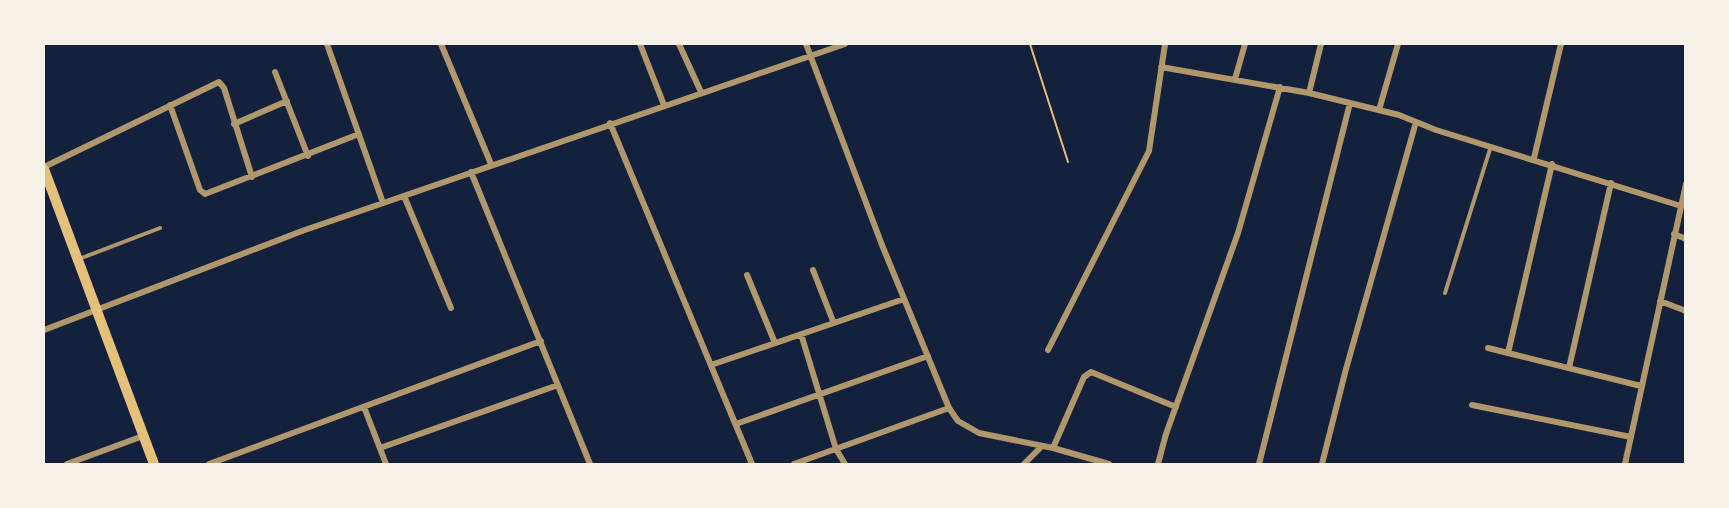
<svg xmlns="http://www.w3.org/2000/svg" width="1729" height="508" viewBox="0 0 1729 508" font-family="'Golos Text',sans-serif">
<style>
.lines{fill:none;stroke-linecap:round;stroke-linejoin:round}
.path{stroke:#e5c07b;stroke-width:2}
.service{stroke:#b1986c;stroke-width:4}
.minor{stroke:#b1986c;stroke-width:6}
.secondary{stroke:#e5c07b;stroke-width:10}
</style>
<rect width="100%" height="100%" fill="#14213d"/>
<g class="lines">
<!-- path -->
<path class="path" d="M1030,44L1068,162"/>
<!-- service -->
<path class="service" d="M79,259L160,228
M1445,293L1491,146"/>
<!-- minor -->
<path class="minor" d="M327,44L383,203
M441,44L491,164
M640,44L664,105
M679,44L701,92
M806,44L882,245L949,408L958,421L979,433L1053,448L1109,464
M1161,67L1309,93L1399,115L1436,130L1681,206
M275,72L308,156
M1235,79L1245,44
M1309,93L1321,44
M170,105L200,190L205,194L359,134
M1379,110L1398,44
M610,123L752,464
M234,124L287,101
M1534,158L1561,44
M1552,164L1508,353L1641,386
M44,167L219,82L224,88L252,177
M471,172L590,464
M404,196L451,308
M1674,234L1686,239
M813,270L833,321
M747,275L775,343
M1660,301L1686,311
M44,330L302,231L845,44
M801,334L836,449L845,464
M1488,348L1508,353
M1048,350L1149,151L1165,44
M711,365L904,299
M1569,368L1611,183
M1472,405L1631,437
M364,407L386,464
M736,424L928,356
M380,448L558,385
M1053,448L1084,377L1091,372L1176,407
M67,464L143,436
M209,464L541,341
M794,464L949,408
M1024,464L1042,446
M1158,464L1166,434L1238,233L1280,87
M1259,464L1350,103
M1322,464L1346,369L1416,122
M1625,464L1686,184"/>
<!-- secondary -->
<path class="secondary" d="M44,169L154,464"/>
</g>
<!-- border -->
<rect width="1729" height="508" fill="none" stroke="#f6f1e7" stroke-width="90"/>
</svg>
